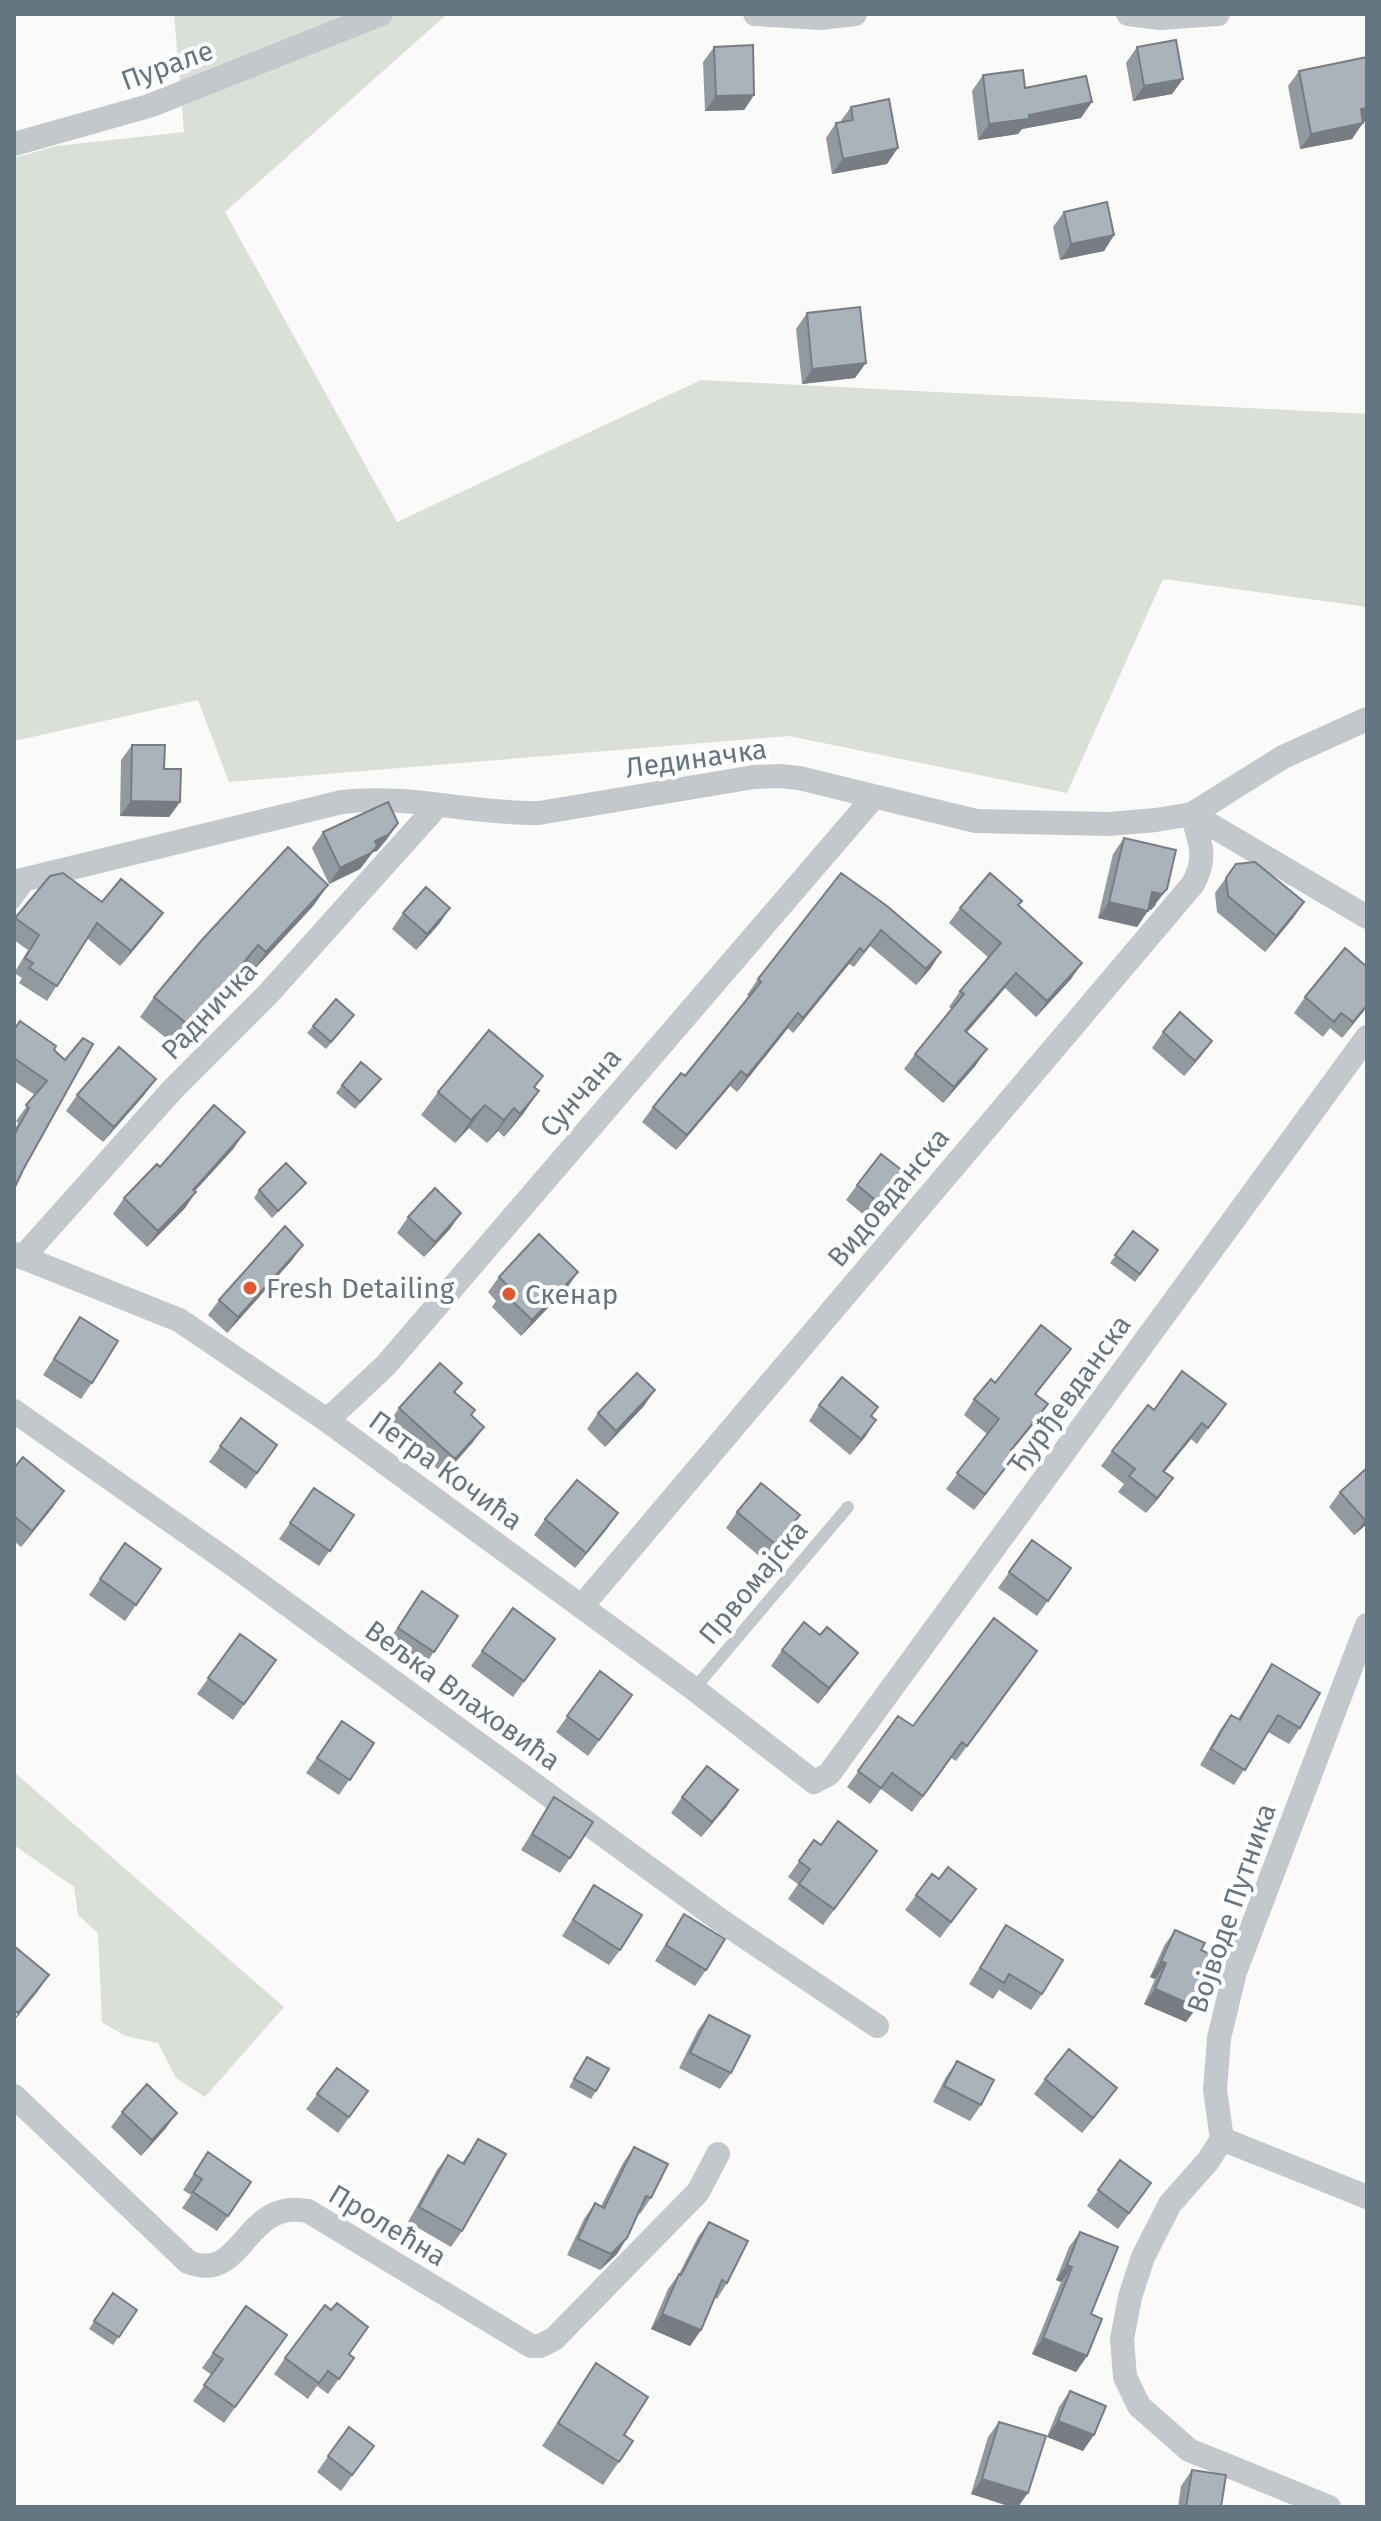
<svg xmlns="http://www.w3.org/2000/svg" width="1381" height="2521" viewBox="0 0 1381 2521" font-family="'Fira Sans',sans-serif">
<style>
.green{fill:#dadfd7}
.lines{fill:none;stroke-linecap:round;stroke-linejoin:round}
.lane{stroke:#c3c8cc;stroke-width:12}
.street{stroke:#c3c8cc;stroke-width:24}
.wall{fill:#929a9f}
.shaded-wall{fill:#777d82}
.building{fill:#aab3b9;stroke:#777d82;stroke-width:2}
.poi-dot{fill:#e4572e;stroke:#fff;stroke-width:3}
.labels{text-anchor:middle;stroke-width:8;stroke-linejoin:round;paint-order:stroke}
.street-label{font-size:28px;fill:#657683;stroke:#fff}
.poi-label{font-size:28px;fill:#657683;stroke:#fff;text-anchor:start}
</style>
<rect width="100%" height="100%" fill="#fafaf8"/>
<!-- green -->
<path class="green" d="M174,14H447L225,212L397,522L701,380L1367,414V607L1163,579L1067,793L789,736L229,782L198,700L14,741V158L56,146L184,132Z
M14,1772L284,2007L205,2097L176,2078L158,2043L125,2036L102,2022L98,1933L78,1915L74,1887L14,1845Z"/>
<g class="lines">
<!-- lane -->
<path class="lane" d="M14,903L31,880
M694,1689L848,1507"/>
<!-- street -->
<path class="street" d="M755,14L820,18L855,14
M1128,14L1160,18L1218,14
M14,144L149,106L381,14
M1192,814L1367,917
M14,882L342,802C407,794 473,814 539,813L754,777L779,776L799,778L976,821L1109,824L1156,820L1192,814L1283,757L1367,719
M14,1254L179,1320L325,1419L694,1689L814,1782L829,1774L1367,1037
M23,1257L173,1089L268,994L438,805
M14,1411L232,1564L720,1920L877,2026
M325,1419L336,1412L386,1365L874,797
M582,1606L1193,884C1208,856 1200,843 1192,814
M14,2096L188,2262C244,2285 243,2198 308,2211L531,2346H540L554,2339L698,2192L718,2154
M1222,2139L1367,2197
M1329,2507L1189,2450L1139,2406L1125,2377L1122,2339L1130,2297L1143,2257L1170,2204L1208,2161L1222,2139L1215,2090L1219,2038L1235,1972L1367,1625"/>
</g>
<!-- wall -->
<path class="wall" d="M714,47L754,95L744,110L705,111L703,62Z
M1137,47L1183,79L1172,94L1133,101L1126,63Z
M1299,71L1367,121L1363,122L1352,139L1300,149L1288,86Z
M983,75L1025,88L1081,118L1022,129L1018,134L978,140L972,91Z
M851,107L887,164L832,174L826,138L836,123L840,122Z
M1064,212L1114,235L1104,251L1060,260L1053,227Z
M807,313L855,378L802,384L796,329Z
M132,745L164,769L180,802L169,817L120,816L121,760Z
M398,823L387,839L377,851L373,852L360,869L329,884L312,848L323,832Z
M1124,838L1156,905L1151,910L1148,909L1137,927L1098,918L1113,854Z
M1236,864L1304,902L1293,918L1265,952L1217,912L1215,893Z
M841,873L931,968L916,985L870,946L854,967L849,964L793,1033L788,1028L737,1092L730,1086L676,1150L642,1122L653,1107L685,1076L750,997L747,995L758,979Z
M50,876L102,902L163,913L152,928L120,966L87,938L47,1001L19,983L22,978L14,973L28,950L14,940V920Z
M314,905L252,972L244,965L177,1047L140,1017L154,997Z
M1019,905L1071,979L1036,1017L1005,988L967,1032L976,1065L943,1103L904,1069L915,1054L952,1009L949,1007L960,991L989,958L949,923L960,908Z
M450,908L439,924L416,950L392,929L403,913Z
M1305,997L1367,1007L1342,1038L1330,1028L1323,1037L1294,1013Z
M354,1015L326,1049L307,1033L313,1026Z
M14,1030L54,1050L65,1060L23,1170L14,1189V1131L18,1123L16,1121L35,1095L14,1081Z
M1163,1032L1201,1056L1184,1076L1152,1048Z
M381,1079L355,1109L336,1093L342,1085Z
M535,1088L539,1091L523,1114L504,1137L498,1131L487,1143L469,1128L455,1143L421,1115L438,1092Z
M145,1094L103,1142L66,1111L77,1095Z
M234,1148L195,1191L185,1208L147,1247L113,1214L124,1198L160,1167Z
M913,1179L877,1226L846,1200L857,1185Z
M306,1183L300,1190L272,1218L254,1198L259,1190Z
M408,1217L450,1229L424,1257L397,1233Z
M1133,1231L1158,1250L1135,1282L1110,1263Z
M292,1260L227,1333L208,1315L219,1300Z
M499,1277L567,1288L521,1336L492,1307L496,1301L488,1292Z
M80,1317L92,1383L81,1399L43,1375Z
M1071,1349L1036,1395L1037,1420L1012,1450L1016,1454L974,1510L946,1489L987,1434L964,1415L974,1399L995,1383Z
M455,1393L471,1415L473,1442L444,1475L388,1424L399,1408Z
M1226,1404L1197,1444L1191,1439L1164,1472L1162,1494L1146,1513L1118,1492L1124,1484L1101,1466L1112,1451L1154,1410Z
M819,1405L872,1416L876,1420L850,1455L809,1421Z
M644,1406L605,1447L587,1429L598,1413Z
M241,1418L277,1445L246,1489L209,1462Z
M14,1468L53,1507L21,1547L14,1541Z
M1367,1468V1524L1354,1535L1329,1507L1340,1492Z
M314,1488L354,1515L319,1566L279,1539Z
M737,1512L789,1531L764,1560L726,1528Z
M618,1513L575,1568L534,1535L545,1519Z
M1032,1540L1071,1568L1037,1616L998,1588Z
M125,1543L161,1569L125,1621L89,1595Z
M422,1591L458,1616L423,1668L387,1643Z
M513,1608L555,1639L513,1697L471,1666Z
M240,1634L276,1660L233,1720L197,1694Z
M820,1635L858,1653L818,1704L771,1666L782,1650Z
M1272,1664L1300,1728L1289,1744L1268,1732L1234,1785L1200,1765L1220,1730L1231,1715L1238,1719L1262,1680Z
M1026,1667L956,1761L951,1758L912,1812L881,1789L870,1804L847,1787L898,1716L913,1726Z
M600,1671L632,1695L588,1756L556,1732Z
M342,1721L374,1743L339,1795L306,1773Z
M554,1797L570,1858L560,1873L521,1850Z
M682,1797L727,1806L701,1837L671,1813Z
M814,1840L821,1845L877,1851L823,1925L788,1899L798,1884L788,1877Z
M939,1879L976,1889L940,1938L905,1910L916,1895Z
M594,1885L620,1950L609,1965L562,1936Z
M684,1914L706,1970L695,1986L655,1961Z
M1006,1925L1042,1994L1031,2010L999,1990L993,1999L969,1984Z
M1175,1930L1201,1950L1197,2007L1186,2022L1144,2004L1155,1979L1150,1977L1164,1946Z
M709,2015L731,2073L720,2089L679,2068L698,2030Z
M587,2057L596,2091L591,2099L569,2087Z
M957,2061L981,2105L970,2121L933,2102L946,2077Z
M337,2068L368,2091L338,2133L306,2109Z
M1045,2079L1106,2103L1082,2133L1034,2094Z
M122,2112L166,2128L141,2156L111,2127Z
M478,2139L462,2231L451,2247L408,2222L437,2170L448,2155L462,2163Z
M634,2147L651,2198L640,2214L639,2213L617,2254L600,2270L567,2255L584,2219L595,2203L601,2206L623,2163Z
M208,2152L228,2216L217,2231L182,2208L191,2195L183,2190Z
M1120,2160L1151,2183L1118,2229L1087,2206Z
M709,2222L727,2283L717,2299L715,2298L701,2330L690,2346L651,2329L668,2289L679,2274L698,2237Z
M1080,2232L1087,2356L1076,2372L1032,2354L1061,2282L1056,2280L1069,2247Z
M113,2293L137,2310L113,2345L89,2329Z
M246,2306L287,2335L224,2423L193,2401L212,2375L202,2368Z
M285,2358H354L328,2394L317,2386L308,2399L274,2374Z
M596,2363L624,2435L633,2441L603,2485L542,2446Z
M1070,2391L1083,2451L1047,2437L1059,2407Z
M999,2422L1018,2507L971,2494L988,2437Z
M349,2427L374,2446L341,2491L317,2472Z
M1192,2470L1221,2507H1178L1181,2486Z"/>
<!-- shaded-wall -->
<path class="shaded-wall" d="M1183,79L1172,94L1133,101L1144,86Z
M754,95L744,110L705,111L716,96Z
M1092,102L1081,118L1022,129L1018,134L978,140L989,124Z
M1367,108V121L1350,125L1361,109Z
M1363,123L1352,139L1300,149L1311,134Z
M898,148L887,164L832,174L843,159Z
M1114,235L1104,251L1060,260L1071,244Z
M866,363L855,378L802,384L812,369Z
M131,801L180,802L169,817L120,816Z
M398,823L387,839L377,851L373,852L360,869L329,884L340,868Z
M328,885L314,905L252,972L266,952Z
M1167,889L1151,910L1141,908L1152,892Z
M1109,902L1148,911L1137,927L1098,918Z
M1304,902L1293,918L1265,952L1276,936Z
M450,908L439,924L416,950L427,934Z
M163,913L152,928L120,966L131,951Z
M258,945L244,965L177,1047L191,1027Z
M860,948L849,964L793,1033L803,1018Z
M941,952L931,968L916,985L926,969Z
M1082,963L1071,979L1036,1017L1047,1001Z
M1016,973L1005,988L954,1047L965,1031Z
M1367,1005V1007L1342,1038L1353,1022Z
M798,1013L788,1028L737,1092L747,1076Z
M1212,1041L1201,1056L1184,1076L1195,1061Z
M987,1049L976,1065L943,1103L954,1087Z
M741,1071L730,1086L676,1150L687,1135Z
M156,1079L145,1094L103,1142L114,1127Z
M539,1091L523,1114L504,1137L520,1114Z
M485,1105L469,1128L455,1143L471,1120Z
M514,1108L498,1131L487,1143L504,1120Z
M245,1132L234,1148L182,1205L193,1190Z
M913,1179L902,1195L877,1226L888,1210Z
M196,1192L185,1208L147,1247L158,1231Z
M461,1213L450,1229L424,1257L435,1242Z
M303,1245L292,1260L227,1333L238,1317Z
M578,1272L567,1288L521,1336L532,1320Z
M655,1390L644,1406L605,1447L616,1431Z
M1048,1404L1037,1420L1000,1465L1011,1450Z
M876,1420L866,1436L850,1455L861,1439Z
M1202,1423L1191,1439L1152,1487L1163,1471Z
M484,1427L473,1442L444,1475L455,1459Z
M1016,1454L1005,1469L974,1510L985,1494Z
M1173,1478L1162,1494L1146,1513L1157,1498Z
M64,1491L53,1507L21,1547L32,1531Z
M618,1513L607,1529L575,1568L586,1553Z
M800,1515L789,1531L764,1560L775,1544Z
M1367,1518V1524L1354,1535L1365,1520Z
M858,1653L847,1668L818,1704L829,1688Z
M738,1790L727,1806L701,1837L712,1822Z
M1161,1961L1166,1963L1155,1979L1150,1977Z
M49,1975L38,1991L14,2021L18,2013Z
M1155,1989L1197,2007L1186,2022L1144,2004Z
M1117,2088L1106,2103L1082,2133L1093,2118Z
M177,2113L166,2128L141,2156L152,2140Z
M627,2238L617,2254L600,2270L611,2254Z
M1067,2265L1072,2267L1061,2282L1056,2280Z
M662,2314L701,2330L690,2346L651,2329Z
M1043,2338L1087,2356L1076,2372L1032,2354Z
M1058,2421L1094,2435L1083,2451L1047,2437Z
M982,2479L1028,2493L1018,2507H1011L971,2494Z"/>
<!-- building -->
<path class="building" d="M1176,40L1183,79L1144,86L1137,47Z
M753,45L754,95L716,96L714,47Z
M1367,57V108L1361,109L1363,123L1311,134L1299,71Z
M1023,70L1025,88L1086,76L1092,102L1029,115V119L989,124L983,75Z
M889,99L898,148L843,159L836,123L853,120L851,107Z
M1107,202L1114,235L1071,244L1064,212Z
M860,307L866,363L812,369L807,313Z
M132,745H165L164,769H181L180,802L131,801Z
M388,802L398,823L388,835L375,841L377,846L371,853L340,868L323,832Z
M1124,838L1176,850L1167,889L1162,894L1152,892L1148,911L1109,902Z
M288,847L328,885L266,952L258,945L191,1027L154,997L201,941Z
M1255,862L1304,902L1276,936L1228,896L1226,878L1236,864Z
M63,873L102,902L121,879L163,913L131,951L97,923L57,986L29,968L33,963L25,958L39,935L15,918L50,876Z
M841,873L887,906L941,952L926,969L881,930L864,952L860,948L803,1018L798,1013L747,1076L741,1071L687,1135L653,1107L681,1073L685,1076L761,982L758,979Z
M990,873L1022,901L1018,905L1082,963L1047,1001L1016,973L965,1031L987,1049L954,1087L915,1054L964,994L960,991L1001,943L960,908Z
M426,887L450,908L427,934L403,913Z
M1345,948L1367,967V1005L1353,1022L1341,1013L1334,1022L1305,997Z
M336,999L354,1015L331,1042L313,1026Z
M1180,1012L1212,1041L1195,1061L1163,1032Z
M20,1021L56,1046L54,1050L65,1060L83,1038L93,1044L23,1170L14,1189V1135L29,1108L26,1105L47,1081L14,1058V1030Z
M489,1030L543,1076L534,1087L539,1091L520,1114L514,1108L504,1120L485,1105L471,1120L438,1092Z
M119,1047L156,1079L114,1127L77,1095Z
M361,1062L381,1079L360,1102L342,1085Z
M214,1105L245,1132L193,1190L196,1192L158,1231L124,1198L157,1164L160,1167Z
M881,1154L913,1179L888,1210L857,1185Z
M286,1163L306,1183L278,1211L259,1190Z
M435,1188L461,1213L435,1242L408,1217Z
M285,1226L303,1245L238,1317L219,1300Z
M1133,1231L1158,1250L1140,1274L1115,1255Z
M539,1234L578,1272L532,1320L503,1292L508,1286L499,1277Z
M80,1317L118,1341L92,1383L54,1359Z
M1041,1325L1071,1349L1035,1394L1048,1404L1011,1450L1016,1454L985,1494L957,1473L999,1419L974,1399L991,1379L995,1383Z
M440,1363L462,1383L454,1392L475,1410L471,1415L484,1427L455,1459L399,1408Z
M1182,1371L1226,1404L1208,1428L1202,1423L1163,1471L1173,1478L1157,1498L1129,1476L1135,1469L1112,1451L1148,1405L1154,1410Z
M637,1373L655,1390L616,1431L598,1413Z
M842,1377L878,1407L871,1416L876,1420L861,1439L819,1405Z
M241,1418L277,1445L257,1473L220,1446Z
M23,1457L64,1491L32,1531L14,1516V1468Z
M1367,1468V1518L1365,1520L1340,1492Z
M577,1480L618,1513L586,1553L545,1519Z
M761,1483L800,1515L775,1544L737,1512Z
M314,1488L354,1515L330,1551L290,1523Z
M1032,1540L1071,1568L1048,1601L1009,1572Z
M125,1543L161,1569L136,1605L100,1579Z
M422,1591L458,1616L434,1652L398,1628Z
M513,1608L555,1639L524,1681L482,1651Z
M994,1618L1037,1651L967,1746L962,1742L923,1796L892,1773L881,1788L858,1771L898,1716L913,1726Z
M804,1622L820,1635L827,1627L858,1653L829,1688L782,1650Z
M240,1634L276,1660L244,1704L208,1678Z
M1272,1664L1320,1693L1300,1728L1278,1715L1245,1770L1211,1749L1231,1715L1240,1720Z
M600,1671L632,1695L599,1740L567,1716Z
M342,1721L374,1743L350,1780L317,1758Z
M707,1766L738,1790L712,1822L682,1797Z
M554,1797L593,1822L570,1858L532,1834Z
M838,1821L877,1851L834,1909L799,1884L810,1869L799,1861L814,1840L821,1845Z
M948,1867L976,1889L951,1922L916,1895L932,1874L939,1879Z
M594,1885L642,1915L620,1950L573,1920Z
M684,1914L725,1939L706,1970L666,1945Z
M1006,1925L1063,1960L1042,1994L1009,1974L1004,1983L980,1968Z
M1175,1930L1205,1943L1201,1950L1218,1958L1197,2007L1155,1989L1166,1963L1161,1961Z
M14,1946L49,1975L18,2013L14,2010Z
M709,2015L750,2036L731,2073L690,2053Z
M1069,2049L1117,2088L1093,2118L1045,2079Z
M587,2057L609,2069L596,2091L574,2079Z
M957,2061L994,2080L981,2105L944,2086Z
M337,2068L368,2091L349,2117L317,2094Z
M147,2084L177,2113L152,2140L122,2112Z
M478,2139L506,2154L462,2231L419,2207L448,2155L464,2164Z
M634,2147L668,2164L651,2198L646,2196L627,2238L611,2254L578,2239L595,2203L604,2208Z
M208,2152L251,2182L228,2216L193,2192L202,2179L194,2174Z
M1120,2160L1151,2183L1129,2213L1098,2190Z
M709,2222L748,2241L727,2283L722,2280L701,2330L662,2314L679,2274L681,2275Z
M1080,2232L1118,2247L1091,2314L1102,2319L1087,2356L1043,2338L1072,2267L1067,2265Z
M113,2293L137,2310L119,2337L94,2321Z
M337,2303L368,2327L349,2354L354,2358L339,2379L328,2371L319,2383L285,2358L325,2305L331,2310Z
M246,2306L287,2335L235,2407L204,2385L223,2359L213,2353Z
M596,2363L648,2397L624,2435L633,2441L619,2462L558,2423Z
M1070,2391L1106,2406L1094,2435L1058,2421Z
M999,2422L1046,2436L1028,2493L982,2479Z
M349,2427L374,2446L352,2475L328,2456Z
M1192,2470L1226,2475L1221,2507H1186Z"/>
<!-- markers -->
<g class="poi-dot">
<circle cx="250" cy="1288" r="8"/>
<circle cx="509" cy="1294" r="8"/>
</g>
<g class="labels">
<!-- street labels -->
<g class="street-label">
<text transform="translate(167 65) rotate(-20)" y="10">Пурале</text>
<text transform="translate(696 758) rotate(-8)" y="10">Лединачка</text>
<text transform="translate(209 1010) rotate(-46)" y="10">Радничка</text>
<text transform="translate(580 1092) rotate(-49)" y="10">Сунчана</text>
<text transform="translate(888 1197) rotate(-50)" y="10">Видовданска</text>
<text transform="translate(1069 1394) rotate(-54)" y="10">Ђурђевданска</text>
<text transform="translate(446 1470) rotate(36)" y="10">Петра Кочића</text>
<text transform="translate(753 1582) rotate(-50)" y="10">Првомајска</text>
<text transform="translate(463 1695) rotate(36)" y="10">Вељка Влаховића</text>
<text transform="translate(1231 1908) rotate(-71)" y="10">Војводе Путника</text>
<text transform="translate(388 2225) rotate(31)" y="10">Пролећна</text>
</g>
<!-- poi labels -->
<g class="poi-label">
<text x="266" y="1298">Fresh Detailing</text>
<text x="525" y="1304">Скенар</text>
</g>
</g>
<!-- border -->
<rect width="1381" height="2521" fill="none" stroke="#657683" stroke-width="32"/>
</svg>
